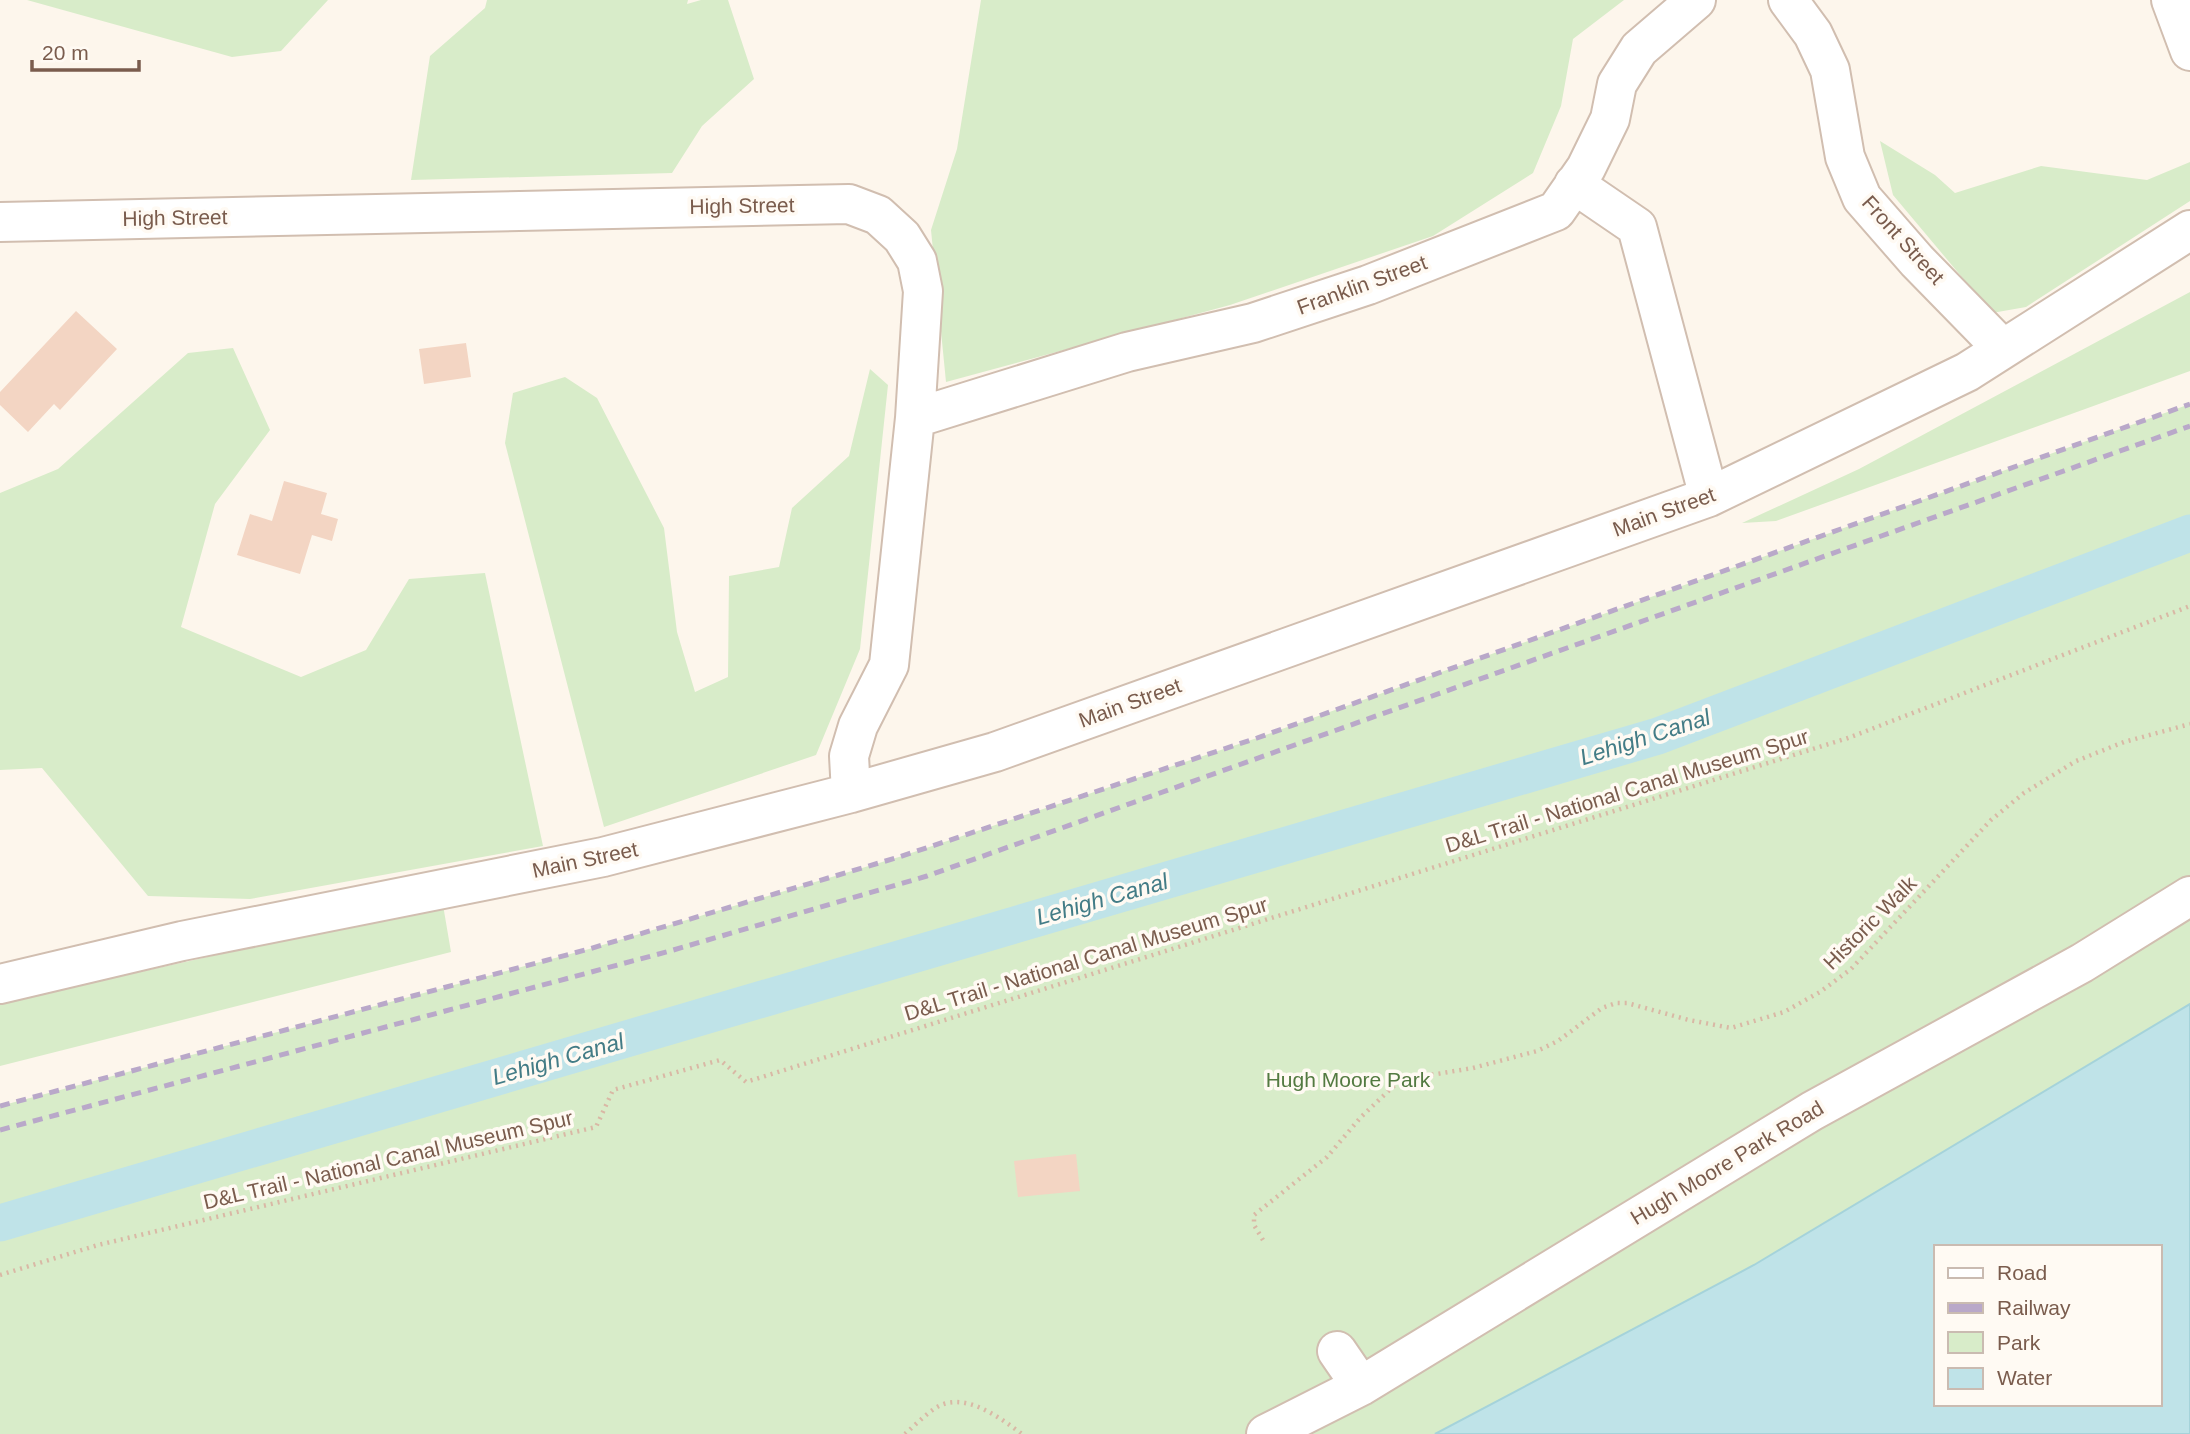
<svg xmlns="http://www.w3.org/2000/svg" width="2190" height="1434" viewBox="0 0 2190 1434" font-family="Arial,sans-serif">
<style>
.green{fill:#d8ecc9}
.water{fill:#bfe3e8;stroke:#a5d3da;stroke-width:2;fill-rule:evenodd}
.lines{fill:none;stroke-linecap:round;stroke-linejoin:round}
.canal{stroke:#bfe3e8;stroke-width:37}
.building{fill:#f3d5c3}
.minor-casing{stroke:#d1beb0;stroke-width:42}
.path{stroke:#d9b8a5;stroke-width:4.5;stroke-dasharray:2 5;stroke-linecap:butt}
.minor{stroke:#fff;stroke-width:38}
.rail{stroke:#b9a8c9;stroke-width:5;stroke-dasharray:10 7;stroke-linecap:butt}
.labels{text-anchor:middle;stroke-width:7;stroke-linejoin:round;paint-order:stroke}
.street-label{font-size:21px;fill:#7a5c4d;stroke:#fffaf3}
.park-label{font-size:21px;fill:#537a41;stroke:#fffaf3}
.water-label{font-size:23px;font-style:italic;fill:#437c86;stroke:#fffaf3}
</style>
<rect width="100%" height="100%" fill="#fdf6ec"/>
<!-- green -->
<path class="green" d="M27,0H328L281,51L232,57Z
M487,0H688L687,4L701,0H728L754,79L702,126L672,173L411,180L430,56L485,8Z
M981,0H1624L1573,39L1561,106L1533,173L1433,236L1230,305L946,382L931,230L957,149Z
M1880,141L1935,175L1955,193L2041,166L2147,180L2190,162V201L2026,307L1992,313L1893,195Z
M2190,292V371L1776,521L1742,523L1859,469Z
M233,348L270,430L215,504L181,627L301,677L366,650L409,579L485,573L543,846L250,899L148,896L42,768L0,770V493L58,469L188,353Z
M870,369L888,385L860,649L816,755L604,827L505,443L513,393L565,377L597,398L664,528L677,632L695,692L728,677L729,576L779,567L792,508L849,456Z
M2190,404V1004L1754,1265L1435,1434H0V1106L589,949L899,857L1257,738Z
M443,905L451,952L0,1066V1003Z"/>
<!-- water -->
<path class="water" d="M2190,1004V1434H1435L1754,1265ZM1936,1247H2160V1404H1936Z"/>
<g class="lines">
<!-- canal -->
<path class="canal" d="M0,1223L1658,736L2190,533"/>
</g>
<!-- building -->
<path class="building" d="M76,311L117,349L60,410L54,404L28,432L0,405V392Z
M466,343L471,377L424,384L419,349Z
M284,481L327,493L321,514L338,519L332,541L312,535L300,574L237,555L250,514L272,521Z
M1076,1154L1080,1191L1018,1197L1014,1161Z"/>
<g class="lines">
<!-- minor casing -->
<g class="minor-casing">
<path id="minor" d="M1788,0L1813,34L1830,70L1845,157L1862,198L1917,261L2003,349
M2171,0L2190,51
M1574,184L1637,227L1709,497
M0,222L849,204L878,215L902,237L917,261L923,291L915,418L889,665L858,726L849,756L851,793
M915,418L1127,352L1253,323L1368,285L1556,211L1586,168L1610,119L1617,84L1639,49L1696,0
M0,984L182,941L603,857L851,793L995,752L1709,497L1967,372L2190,230
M1337,1351L1361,1386
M1266,1434L1361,1386L1812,1111L2082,963L2190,896"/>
</g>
<!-- path -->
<path class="path" d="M1263,1240L1254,1225V1215L1327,1157L1361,1117L1400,1080L1473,1068L1537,1051L1558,1041L1602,1008L1616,1003H1627L1689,1020L1731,1028L1784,1012L1820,992L1851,969L1991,820L2024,793L2076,761L2124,742L2190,724
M0,1275L98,1245L596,1127L613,1090L720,1060L746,1082L1848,738L2190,606
M905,1434C914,1426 924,1416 934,1409C962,1389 999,1417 1022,1434"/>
<!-- minor -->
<use href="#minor" class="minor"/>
<!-- rail -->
<path class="rail" d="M0,1106L589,949L899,857L1257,738L2190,404
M0,1130L670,951L927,876L2190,426"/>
</g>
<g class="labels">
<!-- street labels -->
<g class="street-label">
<text transform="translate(742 206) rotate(-1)" y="7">High Street</text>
<text transform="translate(175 218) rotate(-1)" y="7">High Street</text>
<text transform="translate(1903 240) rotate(48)" y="7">Front Street</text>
<text transform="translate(1362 285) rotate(-20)" y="7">Franklin Street</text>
<text transform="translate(1664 512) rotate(-20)" y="7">Main Street</text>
<text transform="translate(1130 703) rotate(-20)" y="7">Main Street</text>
<text transform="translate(1627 791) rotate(-17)" y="7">D&amp;L Trail - National Canal Museum Spur</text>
<text transform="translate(585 860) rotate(-12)" y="7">Main Street</text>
<text transform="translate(1870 923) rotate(-45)" y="7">Historic Walk</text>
<text transform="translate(1086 959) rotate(-17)" y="7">D&amp;L Trail - National Canal Museum Spur</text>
<text transform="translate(388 1160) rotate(-13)" y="7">D&amp;L Trail - National Canal Museum Spur</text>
<text transform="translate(1727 1163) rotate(-31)" y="7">Hugh Moore Park Road</text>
</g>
<!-- park labels -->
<g class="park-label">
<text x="1348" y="1087">Hugh Moore Park</text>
</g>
<!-- water labels -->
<g class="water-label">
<text transform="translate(1645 737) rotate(-18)" y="8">Lehigh Canal</text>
<text transform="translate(1102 899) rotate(-16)" y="8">Lehigh Canal</text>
<text transform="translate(558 1059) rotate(-16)" y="8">Lehigh Canal</text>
</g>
</g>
<!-- legend -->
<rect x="1934" y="1245" width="228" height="161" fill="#fffaf3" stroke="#cabbb1" stroke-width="2"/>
<rect x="1948" y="1268" width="35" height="10" fill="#ffffff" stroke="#cabbb1" stroke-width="2"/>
<text x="1997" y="1280" font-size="21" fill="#7a5c4d">Road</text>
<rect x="1948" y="1303" width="35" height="10" fill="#b9a8c9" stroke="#cabbb1" stroke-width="2"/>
<text x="1997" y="1315" font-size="21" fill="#7a5c4d">Railway</text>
<rect x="1948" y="1332" width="35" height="21" fill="#d8ecc9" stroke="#cabbb1" stroke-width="2"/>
<text x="1997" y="1350" font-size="21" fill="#7a5c4d">Park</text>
<rect x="1948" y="1368" width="35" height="21" fill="#bfe3e8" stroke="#cabbb1" stroke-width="2"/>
<text x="1997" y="1385" font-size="21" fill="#7a5c4d">Water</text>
<!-- scale -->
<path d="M32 60v10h107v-10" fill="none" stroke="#7a5c4d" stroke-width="3.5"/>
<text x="42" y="60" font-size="21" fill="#7a5c4d" stroke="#fffaf3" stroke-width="5" paint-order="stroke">20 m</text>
</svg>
